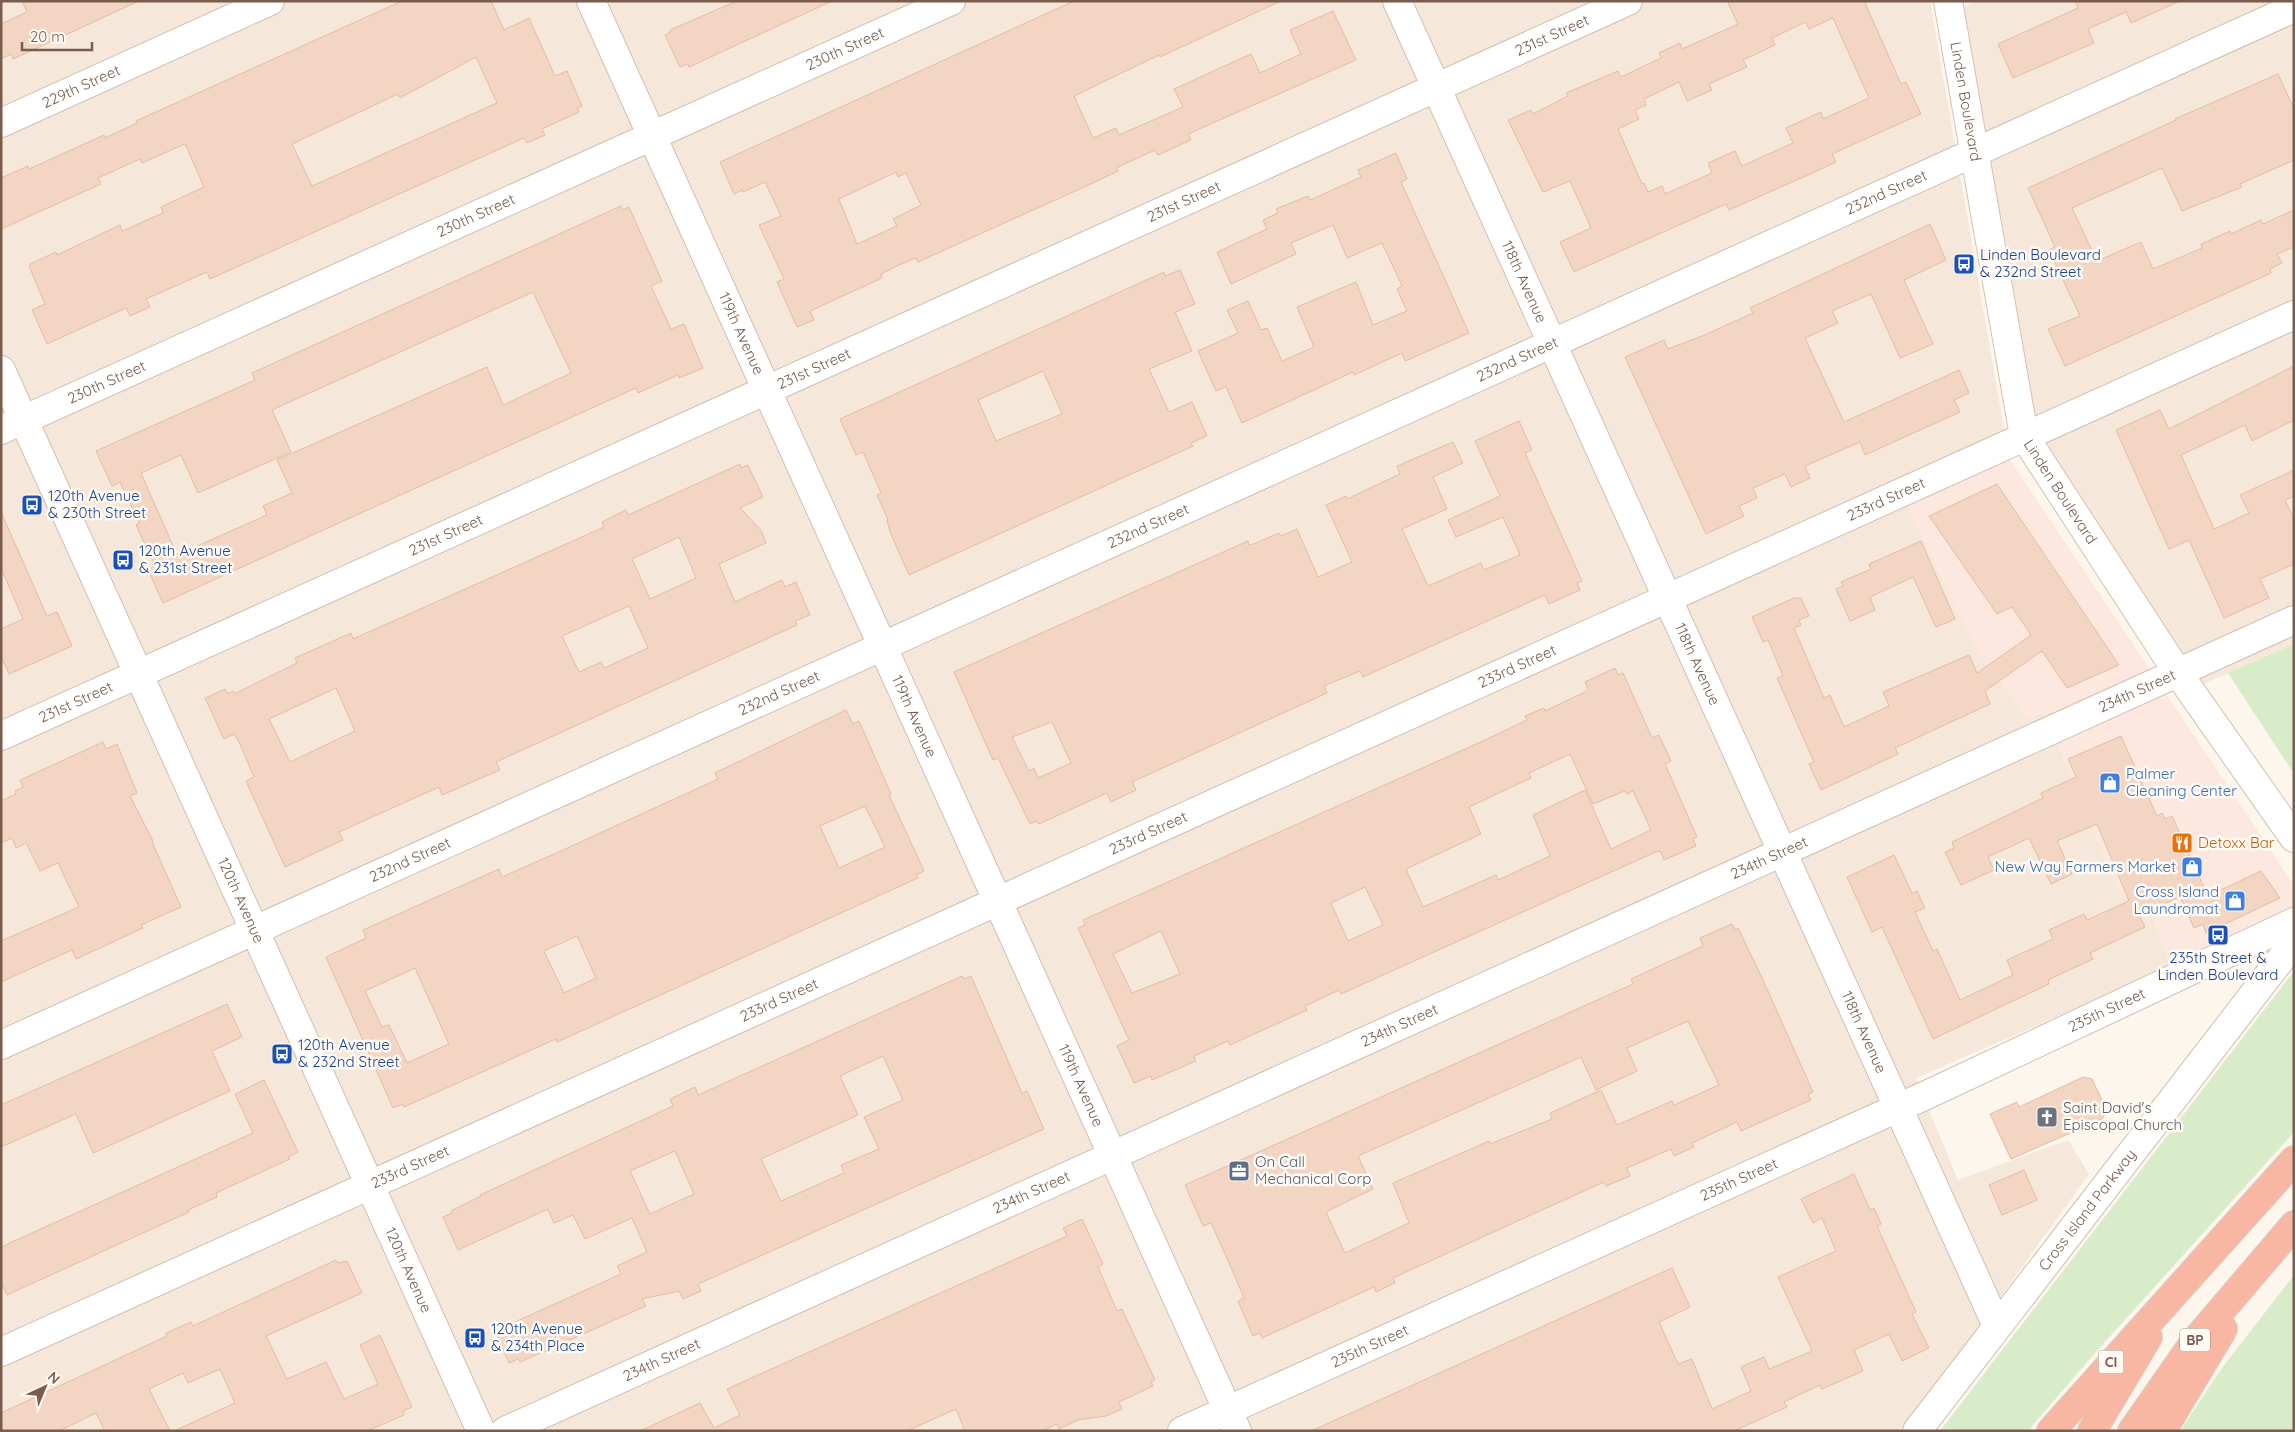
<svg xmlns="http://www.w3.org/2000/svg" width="2295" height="1432" viewBox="0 0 2295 1432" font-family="Quicksand,sans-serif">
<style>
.residential{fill:#f5e8da}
.commercial{fill:#fde8e0}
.green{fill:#d8ecc9}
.building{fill:#f3d5c3;stroke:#e6bba3;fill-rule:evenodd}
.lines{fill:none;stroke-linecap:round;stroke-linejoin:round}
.minor-casing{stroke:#d1beb0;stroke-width:30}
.tertiary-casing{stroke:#d1beb0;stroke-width:30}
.secondary-casing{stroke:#d6c0b0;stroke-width:30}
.motorway-casing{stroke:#dad1cd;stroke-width:30}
.minor{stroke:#fff;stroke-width:28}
.tertiary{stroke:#fff;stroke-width:28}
.secondary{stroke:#fff;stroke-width:28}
.motorway{stroke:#f7b7a3;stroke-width:28}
.labels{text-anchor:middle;stroke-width:5;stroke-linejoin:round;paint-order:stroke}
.shield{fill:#fffaf3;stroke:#a28b7f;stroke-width:1}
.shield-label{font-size:14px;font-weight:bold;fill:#7a5c4d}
.street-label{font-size:15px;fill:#7a5c4d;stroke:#fffaf3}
.transit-label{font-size:15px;fill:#164399;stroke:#fffaf3;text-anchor:start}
.shop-label{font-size:15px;fill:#366cbe;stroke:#fffaf3;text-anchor:end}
.food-label{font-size:15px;fill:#c56008;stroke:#fffaf3;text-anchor:start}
.worship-label{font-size:15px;fill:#5b616d;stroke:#fffaf3;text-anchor:start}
.service-label{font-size:15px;fill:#4e5e75;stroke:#fffaf3;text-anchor:start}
</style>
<rect width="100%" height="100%" fill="#fdf6ec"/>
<!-- residential -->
<path class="residential" d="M1,1H1930L2009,458L2044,712L2122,897L2141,889L2171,967L1916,1078L1958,1180L2068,1140L2089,1174L1978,1328L1899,1431H1Z
M1977,1H2294V644L2192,689L2028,428L1953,12Z"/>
<!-- commercial -->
<path class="commercial" d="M2009,458L2294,885V911L2171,967L2141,890L2122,897L2044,712L2028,719L1976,649L1905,501Z"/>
<!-- green -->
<path class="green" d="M2294,644V774L2228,673Z
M2294,971V1132L2087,1362L2028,1431H1940Z
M2294,1275V1431H2180L2222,1368Z"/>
<!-- building -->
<path class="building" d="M22,1H139L13,59L11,54L1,59V24L27,12Z
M402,1H491L504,30L529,18L555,76L567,71L582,106L577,108L579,112L542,129L545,135L527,143L524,138L210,279L207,272L146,299L150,307L130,316L126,308L47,344L32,310L45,304L29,266L31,265L30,264L56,252L57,255L120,225L122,231L163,213L161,207L204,187L185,144L142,163L140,159L98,178L101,184L1,229V178L28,166L29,169L104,135L105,138L137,123L136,121ZM476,57L497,103L312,186L292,144L398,94L400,98Z
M737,1H832L689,67L688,64L680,67L665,35L671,32L670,30Z
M1074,1H1281L1160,57L1159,55L1074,96L1093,138L1116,128L1119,135L1183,107L1174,89L1251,54L1260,73L1301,54L1290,30L1333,11L1356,60L1188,134L1191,140L1158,155L1155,150L1116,168L1118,171L1093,183L918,262L916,258L899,265L881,274L882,278L810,311L814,320L797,327L777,282L784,279L759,225L781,216L765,182L743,192L742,190L734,194L720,162ZM896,172L898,177L906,173L921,205L893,219L897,226L857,244L839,199Z
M1727,1H1870L1865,3L1901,84L1906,82L1921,114L1832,154L1836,162L1808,175L1729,210L1726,204L1574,272L1560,242L1591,228L1570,181L1543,192L1508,120L1531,110L1533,114L1568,96L1566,93L1618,71L1621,77L1661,58L1659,53L1680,43L1682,49L1738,24ZM1833,18L1869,98L1823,119L1821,112L1786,128L1793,143L1742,166L1735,151L1708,163L1712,173L1665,194L1662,186L1648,192L1644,183L1642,184L1618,129L1639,119L1635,110L1646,105L1644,99L1679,82L1687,101L1712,90L1709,84L1747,67L1743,60L1775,45L1772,38L1806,22L1809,29Z
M2075,1H2180L2131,23L2126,12L2088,29L2094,43L2013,78L1998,44L2078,8Z
M2278,74L2294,109V160L2240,184L2242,187L2182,211L2162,168L2072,208L2097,261L2141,242L2153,269L2202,248L2201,244L2230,231L2231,234L2261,220L2263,224L2294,210V247L2277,254L2282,263L2270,269L2271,273L2065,366L2048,329L2080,316L2049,250L2055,247L2028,188L2176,120L2175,119Z
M1396,153L1407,179L1401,182L1469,333L1405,361L1402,353L1354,375L1353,372L1242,423L1226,387L1216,391L1198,351L1238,333L1227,310L1248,301L1261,330L1267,328L1282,361L1314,347L1297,307L1356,282L1373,325L1407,311L1397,289L1402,286L1382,243L1347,258L1333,225L1291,243L1296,254L1231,284L1217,252L1267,229L1263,220L1278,213L1276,209L1308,196L1310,200L1361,177L1358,170Z
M621,206L623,210L629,207L662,281L651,286L671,329L684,324L703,368L679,378L678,375L638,393L636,388L163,603L148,570L155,566L136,525L139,523L120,482L112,486L96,451L255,380L252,373ZM533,292L571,373L503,405L487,367L277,460L292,493L263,506L267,515L177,555L141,473L181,455L198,493L291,452L272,410Z
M1930,224L1946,260L1904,280L1933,344L1900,358L1871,294L1832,311L1838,323L1805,338L1844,422L1959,370L1969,393L1954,400L1960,412L1865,455L1860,442L1805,466L1810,478L1791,487L1785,474L1753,488L1757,498L1739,506L1744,516L1706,534L1625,357L1664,340L1668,349L1702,336L1753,313L1750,308Z
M1180,270L1195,304L1175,312L1192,351L1149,369L1169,412L1192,402L1207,436L1191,443L1193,446L909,575L890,532L887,520H888L877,495L881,493L863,452L856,455L840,419L1164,272L1165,276ZM1043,371L1062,414L996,441L978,400Z
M2294,366V420L2252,441L2245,425L2181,455L2214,529L2249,513L2240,495L2294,470V496L2285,500L2294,519V564L2260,579L2269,598L2224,618L2189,540L2169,549L2116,430L2160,410L2169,429Z
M1519,421L1532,450L1525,453L1582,581L1577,583L1580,590L1549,604L1545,595L1363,677L1360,671L1324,686L1327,693L1132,782L1136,790L1111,802L1107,793L1039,824L1037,821L1030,824L998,758L993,760L954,672L1248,541L1249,545L1256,543L1279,533L1281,536L1297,529L1318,577L1352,562L1326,505L1346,496L1347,499L1400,474L1397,466L1453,442L1463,463L1433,477L1447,509L1402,529L1428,586L1481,563L1484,570L1520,555L1503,517L1456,537L1448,520L1500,496L1475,441ZM1052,722L1071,763L1038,778L1034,768L1029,771L1012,737Z
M740,464L741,468L748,465L763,497L740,508L761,530L766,543L719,564L735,602L782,580L785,587L796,582L810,615L795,621L797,625L496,762L500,770L442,795L439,787L339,832L343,840L285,867L246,781L254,777L239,742L234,734L224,739L205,698L225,689L228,694L233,691L234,694L297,663L295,658L351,633L353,639L389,623L604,527L602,522L626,510L628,515ZM679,537L696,578L650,599L632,559ZM629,606L648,648L604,668L601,662L579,672L562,636ZM336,688L355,731L290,762L269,719Z
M1997,484L2119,665L2067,688L2042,651L1985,691L1990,704L1895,748L1898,754L1821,790L1809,764L1814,762L1777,678L1783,676L1768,640L1763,642L1752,617L1794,598H1801L1809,616L1799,620L1801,625L1794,628L1824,698L1830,695L1844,727L1889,706L1883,692L1969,655L1977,673L2031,635L2012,607L1997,614L1929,516Z
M1,512L47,616L57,612L72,646L9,674L1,656V629L23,619L1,568Z
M1921,541L1955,619L1936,627L1913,577L1870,597L1875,610L1850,621L1836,589L1843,586L1841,582L1871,569L1869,564Z
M1615,668L1618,675L1623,673L1652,738L1659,735L1671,761L1665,764L1697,837L1693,839L1696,846L1664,860L1661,852L1658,851L1341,994L1339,990L1305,1006L1307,1010L1230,1045L1228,1041L1194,1056L1196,1061L1152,1080L1151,1076L1134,1083L1117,1046L1129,1040L1078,928L1085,925L1083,920L1485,740L1527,720L1525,716L1544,708L1545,711L1585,692L1588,689L1585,682ZM1570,754L1593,804L1625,791L1627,794L1633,791L1651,830L1611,849L1585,790L1533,815L1550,856L1498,880L1496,875L1423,907L1406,869L1481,834L1469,807L1531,778L1529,773ZM1365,887L1383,925L1348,941L1331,903ZM1161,931L1180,974L1132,993L1113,954Z
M846,710L853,724L859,721L891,794L889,795L924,871L916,875L918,878L557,1042L556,1039L404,1107L403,1104L393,1108L326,957L366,938L363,930L499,869L502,877L563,850L718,779L715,773ZM865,806L885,847L839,868L820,826ZM577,936L596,978L564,993L544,951ZM415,968L449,1044L407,1063L389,1025L382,1027L365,991Z
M2121,736L2157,816L2162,813L2165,819L2172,816L2208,896L2261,871L2280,898L2206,933L2203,924L2194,928L2180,897L2139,915L2145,927L2090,953L2093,959L2048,980L2049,984L1933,1039L1882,927L1872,932L1847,877L1894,855L1912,893L1917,891L1925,908L1915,912L1933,951L1937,949L1960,1000L2013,975L2007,960L2053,939L2049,930L2084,914L2087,920L2129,901L2097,824L2057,841L2072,874L2051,884L2029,838L1988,857L1994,870L1961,885L1945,852L1954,848L1952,842L2043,798L2041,793L2076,777L2068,759Z
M103,742L106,749L117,744L137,793L130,796L153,841L152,842L181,907L141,925L143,928L76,959L72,950L1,982V941L79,907L58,863L40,871L26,843L16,848L12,838L1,843V801L16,794L15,791L23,787L20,780Z
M1732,924L1735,930L1738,928L1763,980L1813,1092L1808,1094L1811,1100L1741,1131L1737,1122L1692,1143L1694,1147L1674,1156L1671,1149L1627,1168L1630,1176L1606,1186L1604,1182L1511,1224L1393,1278L1395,1283L1376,1292L1374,1287L1262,1338L1260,1333L1253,1336L1238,1301L1244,1298L1226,1256L1211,1223L1203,1226L1185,1185L1633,984L1631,979L1703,946L1700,938ZM1688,1021L1719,1085L1674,1105L1672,1101L1617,1125L1601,1090L1550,1113L1552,1119L1490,1144L1489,1141L1393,1183L1409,1223L1345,1253L1326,1212L1373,1189L1358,1156L1581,1057L1596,1090L1637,1071L1627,1048Z
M962,976L964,979L971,976L1022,1093L1027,1091L1044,1129L698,1284L701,1291L683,1299L679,1291L642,1299L646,1306L520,1362L518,1359L509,1363L495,1331L621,1274L617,1266L647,1252L632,1218L585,1239L573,1215L554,1223L548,1209L458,1250L443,1217L452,1213L451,1211L481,1196L480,1195L673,1106L670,1099L695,1087L698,1095ZM883,1056L903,1100L864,1117L879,1149L841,1165L844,1173L781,1201L761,1159L858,1115L840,1076ZM675,1151L694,1194L650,1214L630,1171Z
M227,1004L242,1037L212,1051L230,1091L93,1153L76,1114L1,1147V1105Z
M2083,1077L2092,1079L2107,1111L2102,1119L2011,1159L1990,1114L2017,1102L2019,1107Z
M264,1080L298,1152L288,1157L290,1159L216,1193L217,1197L188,1210L189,1212L7,1295L1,1282V1247L253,1133L235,1094Z
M2024,1170L2037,1200L2002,1215L1989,1185Z
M1854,1174L1870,1210L1874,1208L1881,1224L1877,1226L1916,1312L1912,1314L1929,1348L1902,1361L1889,1334L1854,1350L1863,1371L1822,1389L1820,1385L1784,1402L1787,1407L1734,1431H1311L1672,1268L1690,1307L1659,1322L1678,1364L1692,1359L1712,1409L1751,1391L1741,1367L1764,1357L1769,1369L1812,1351L1778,1277L1836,1251L1822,1218L1813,1223L1801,1199Z
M1082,1219L1103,1264L1098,1267L1117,1311L1122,1309L1155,1380L1151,1382L1153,1386L1119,1402L1122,1409L1106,1416L1078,1420L1059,1429L1057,1424L1042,1431H965L956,1409L907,1431H640L700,1403L714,1428L740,1415L727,1389L1067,1236L1063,1228Z
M336,1260L338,1263L347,1261L362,1293L266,1336L287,1379L326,1362L344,1399L378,1384L360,1345L380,1335L412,1407L403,1411L404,1415L367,1431H174L235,1403L220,1369L188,1383L183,1373L149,1389L170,1431H105L96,1413L59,1431H1V1413L167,1336L166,1333L191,1322L193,1326Z"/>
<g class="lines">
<!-- minor casing -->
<g class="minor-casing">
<g id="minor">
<path id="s1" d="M591,1L1237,1431"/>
<path id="s2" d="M1397,1L1997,1326"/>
<path id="s3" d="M1,123L270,1"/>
<path id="s4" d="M1,430L951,1"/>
<path id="s5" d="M1,736L1628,1"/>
<path id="s6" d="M1,1045L2294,8"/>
<path id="s7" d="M1,1352L2294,315"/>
<path id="s8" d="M505,1431L2294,620"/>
<path id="s9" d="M1182,1431L1931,1093L2294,922"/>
</g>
</g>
<!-- tertiary casing -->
<g class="tertiary-casing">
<g id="tertiary">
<path id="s10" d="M1,370L481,1431"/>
<path id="s11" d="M1917,1431L2294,942"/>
</g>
</g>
<!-- secondary casing -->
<g class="secondary-casing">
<g id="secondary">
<path id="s12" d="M1948,1L2024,436L2178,673L2294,838"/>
</g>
</g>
<!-- motorway casing -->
<g class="motorway-casing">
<path id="motorway" d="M2051,1431L2294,1160
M2092,1431L2148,1337
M2132,1431L2195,1341L2294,1225
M2162,1431L2223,1329"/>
</g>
<!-- minor -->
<use href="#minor" class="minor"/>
<!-- tertiary -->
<use href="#tertiary" class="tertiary"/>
<!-- secondary -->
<use href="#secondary" class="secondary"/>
<!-- motorway -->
<use href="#motorway" class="motorway"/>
</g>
<!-- icons -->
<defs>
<g id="bus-square" transform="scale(1.125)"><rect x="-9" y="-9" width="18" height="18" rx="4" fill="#1a4fb4" stroke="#fffaf3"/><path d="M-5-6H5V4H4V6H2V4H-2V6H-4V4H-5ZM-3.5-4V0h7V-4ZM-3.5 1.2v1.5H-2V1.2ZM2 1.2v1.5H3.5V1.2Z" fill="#fff"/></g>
<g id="shop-square" transform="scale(1.125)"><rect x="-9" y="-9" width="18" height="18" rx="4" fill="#3f7fe0" stroke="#fffaf3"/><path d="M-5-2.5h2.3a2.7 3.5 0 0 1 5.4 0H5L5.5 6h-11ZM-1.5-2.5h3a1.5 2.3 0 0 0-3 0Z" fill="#fff"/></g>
<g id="restaurant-square" transform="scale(1.125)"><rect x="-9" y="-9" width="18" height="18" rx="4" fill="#e8710a" stroke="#fffaf3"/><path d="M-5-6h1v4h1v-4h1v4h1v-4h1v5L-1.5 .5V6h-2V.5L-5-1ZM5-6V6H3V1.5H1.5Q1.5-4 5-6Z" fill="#fff"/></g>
<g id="church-square" transform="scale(1.125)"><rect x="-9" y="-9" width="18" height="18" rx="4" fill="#6b7280" stroke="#fffaf3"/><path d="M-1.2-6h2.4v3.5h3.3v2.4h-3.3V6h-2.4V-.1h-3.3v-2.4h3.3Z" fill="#fff"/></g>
<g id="office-square" transform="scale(1.125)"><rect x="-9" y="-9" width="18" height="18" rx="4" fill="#5c6f8a" stroke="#fffaf3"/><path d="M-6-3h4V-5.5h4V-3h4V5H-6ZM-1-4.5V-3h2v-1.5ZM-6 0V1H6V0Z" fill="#fff"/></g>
</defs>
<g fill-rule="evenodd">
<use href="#bus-square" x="1964" y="264"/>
<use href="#bus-square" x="32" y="505"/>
<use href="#bus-square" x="123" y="560"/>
<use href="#shop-square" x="2110" y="783"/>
<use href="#restaurant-square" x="2182" y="843"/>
<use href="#shop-square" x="2192" y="867"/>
<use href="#shop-square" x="2235" y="901"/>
<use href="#bus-square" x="2218" y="935"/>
<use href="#bus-square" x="282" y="1054"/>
<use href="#church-square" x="2047" y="1117"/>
<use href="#office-square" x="1239" y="1171"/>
<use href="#bus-square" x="475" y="1338"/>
</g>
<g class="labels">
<!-- shield labels -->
<g class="shield">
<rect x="2180" y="1328.5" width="30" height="23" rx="4"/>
<rect x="2098.5" y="1350.5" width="25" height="23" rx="4"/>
</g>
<g class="shield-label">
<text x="2195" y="1345">BP</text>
<text x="2111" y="1367">CI</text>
</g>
<!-- street labels -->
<g class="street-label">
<text dy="5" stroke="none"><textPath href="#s5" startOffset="1702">231st Street</textPath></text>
<text dy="5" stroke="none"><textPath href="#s4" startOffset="926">230th Street</textPath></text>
<text dy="5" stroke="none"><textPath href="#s3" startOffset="88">229th Street</textPath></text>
<text dy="5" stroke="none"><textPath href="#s12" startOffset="102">Linden Boulevard</textPath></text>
<text dy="5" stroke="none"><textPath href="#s6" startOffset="2069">232nd Street</textPath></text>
<text dy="5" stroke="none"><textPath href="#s5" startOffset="1298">231st Street</textPath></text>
<text dy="5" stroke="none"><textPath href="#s4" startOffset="521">230th Street</textPath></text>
<text dy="5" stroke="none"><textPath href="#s2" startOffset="308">118th Avenue</textPath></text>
<text dy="5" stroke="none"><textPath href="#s1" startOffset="365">119th Avenue</textPath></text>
<text dy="5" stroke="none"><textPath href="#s6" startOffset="1664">232nd Street</textPath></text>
<text dy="5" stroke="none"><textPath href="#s5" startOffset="892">231st Street</textPath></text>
<text dy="5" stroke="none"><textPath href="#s4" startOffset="116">230th Street</textPath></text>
<text dy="5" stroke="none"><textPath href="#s12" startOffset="508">Linden Boulevard</textPath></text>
<text dy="5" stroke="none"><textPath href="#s7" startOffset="2069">233rd Street</textPath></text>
<text dy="5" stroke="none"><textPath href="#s6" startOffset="1259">232nd Street</textPath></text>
<text dy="5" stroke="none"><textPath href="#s5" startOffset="488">231st Street</textPath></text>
<text dy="5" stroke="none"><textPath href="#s2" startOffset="728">118th Avenue</textPath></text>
<text dy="5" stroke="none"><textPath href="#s7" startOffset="1664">233rd Street</textPath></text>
<text dy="5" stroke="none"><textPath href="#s8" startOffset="1792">234th Street</textPath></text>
<text dy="5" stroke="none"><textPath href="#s6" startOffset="854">232nd Street</textPath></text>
<text dy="5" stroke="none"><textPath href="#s5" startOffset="82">231st Street</textPath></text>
<text dy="5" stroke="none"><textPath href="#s1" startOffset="785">119th Avenue</textPath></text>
<text dy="5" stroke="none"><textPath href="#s7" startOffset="1259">233rd Street</textPath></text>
<text dy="5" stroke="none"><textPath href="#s8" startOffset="1388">234th Street</textPath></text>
<text dy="5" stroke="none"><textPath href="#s6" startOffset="449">232nd Street</textPath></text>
<text dy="5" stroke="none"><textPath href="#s10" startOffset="582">120th Avenue</textPath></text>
<text dy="5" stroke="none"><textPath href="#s7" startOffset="854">233rd Street</textPath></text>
<text dy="5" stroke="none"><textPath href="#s9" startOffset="1016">235th Street</textPath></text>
<text dy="5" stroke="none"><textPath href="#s8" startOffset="982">234th Street</textPath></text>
<text dy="5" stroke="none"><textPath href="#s2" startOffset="1132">118th Avenue</textPath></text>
<text dy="5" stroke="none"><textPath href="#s1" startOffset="1190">119th Avenue</textPath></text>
<text dy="5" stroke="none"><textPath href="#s7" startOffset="449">233rd Street</textPath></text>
<text dy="5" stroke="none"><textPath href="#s9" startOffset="611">235th Street</textPath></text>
<text dy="5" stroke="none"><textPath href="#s8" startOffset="578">234th Street</textPath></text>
<text dy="5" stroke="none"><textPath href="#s11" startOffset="279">Cross Island Parkway</textPath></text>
<text dy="5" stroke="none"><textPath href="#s10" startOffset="988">120th Avenue</textPath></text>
<text dy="5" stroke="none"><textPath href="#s9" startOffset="206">235th Street</textPath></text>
<text dy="5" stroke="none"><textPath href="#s8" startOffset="172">234th Street</textPath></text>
</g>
<!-- transit labels -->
<g class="transit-label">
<text x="1980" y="260">Linden Boulevard<tspan x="1980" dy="17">&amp; 232nd Street</tspan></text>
<text x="48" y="501">120th Avenue<tspan x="48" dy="17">&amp; 230th Street</tspan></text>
<text x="139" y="556">120th Avenue<tspan x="139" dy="17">&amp; 231st Street</tspan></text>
<text x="2218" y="963" text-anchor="middle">235th Street &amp;<tspan x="2218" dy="17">Linden Boulevard</tspan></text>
<text x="298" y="1050">120th Avenue<tspan x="298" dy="17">&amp; 232nd Street</tspan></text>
<text x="491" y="1334">120th Avenue<tspan x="491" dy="17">&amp; 234th Place</tspan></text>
</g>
<!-- shop labels -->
<g class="shop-label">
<text x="2126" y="779" text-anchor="start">Palmer<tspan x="2126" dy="17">Cleaning Center</tspan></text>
<text x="2176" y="872">New Way Farmers Market</text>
<text x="2219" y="897">Cross Island<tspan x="2219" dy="17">Laundromat</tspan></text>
</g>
<!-- food labels -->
<g class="food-label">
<text x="2198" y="848">Detoxx Bar</text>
</g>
<!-- worship labels -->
<g class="worship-label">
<text x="2063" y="1113">Saint David's<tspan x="2063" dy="17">Episcopal Church</tspan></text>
</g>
<!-- service labels -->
<g class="service-label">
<text x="1255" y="1167">On Call<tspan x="1255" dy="17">Mechanical Corp</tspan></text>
</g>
</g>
<!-- border -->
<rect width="2295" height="1432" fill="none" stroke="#7a5c4d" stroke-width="5"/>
<!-- north arrow -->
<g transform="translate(45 1387) rotate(44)" stroke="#fffaf3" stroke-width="4" paint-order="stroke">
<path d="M0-4L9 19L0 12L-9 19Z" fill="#7a5c4d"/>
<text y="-8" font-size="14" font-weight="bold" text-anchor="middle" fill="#7a5c4d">N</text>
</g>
<!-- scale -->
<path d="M22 42v8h70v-8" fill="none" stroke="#7a5c4d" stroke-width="2.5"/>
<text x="30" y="42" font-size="15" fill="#7a5c4d" stroke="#fffaf3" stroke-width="4" paint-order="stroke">20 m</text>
</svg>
